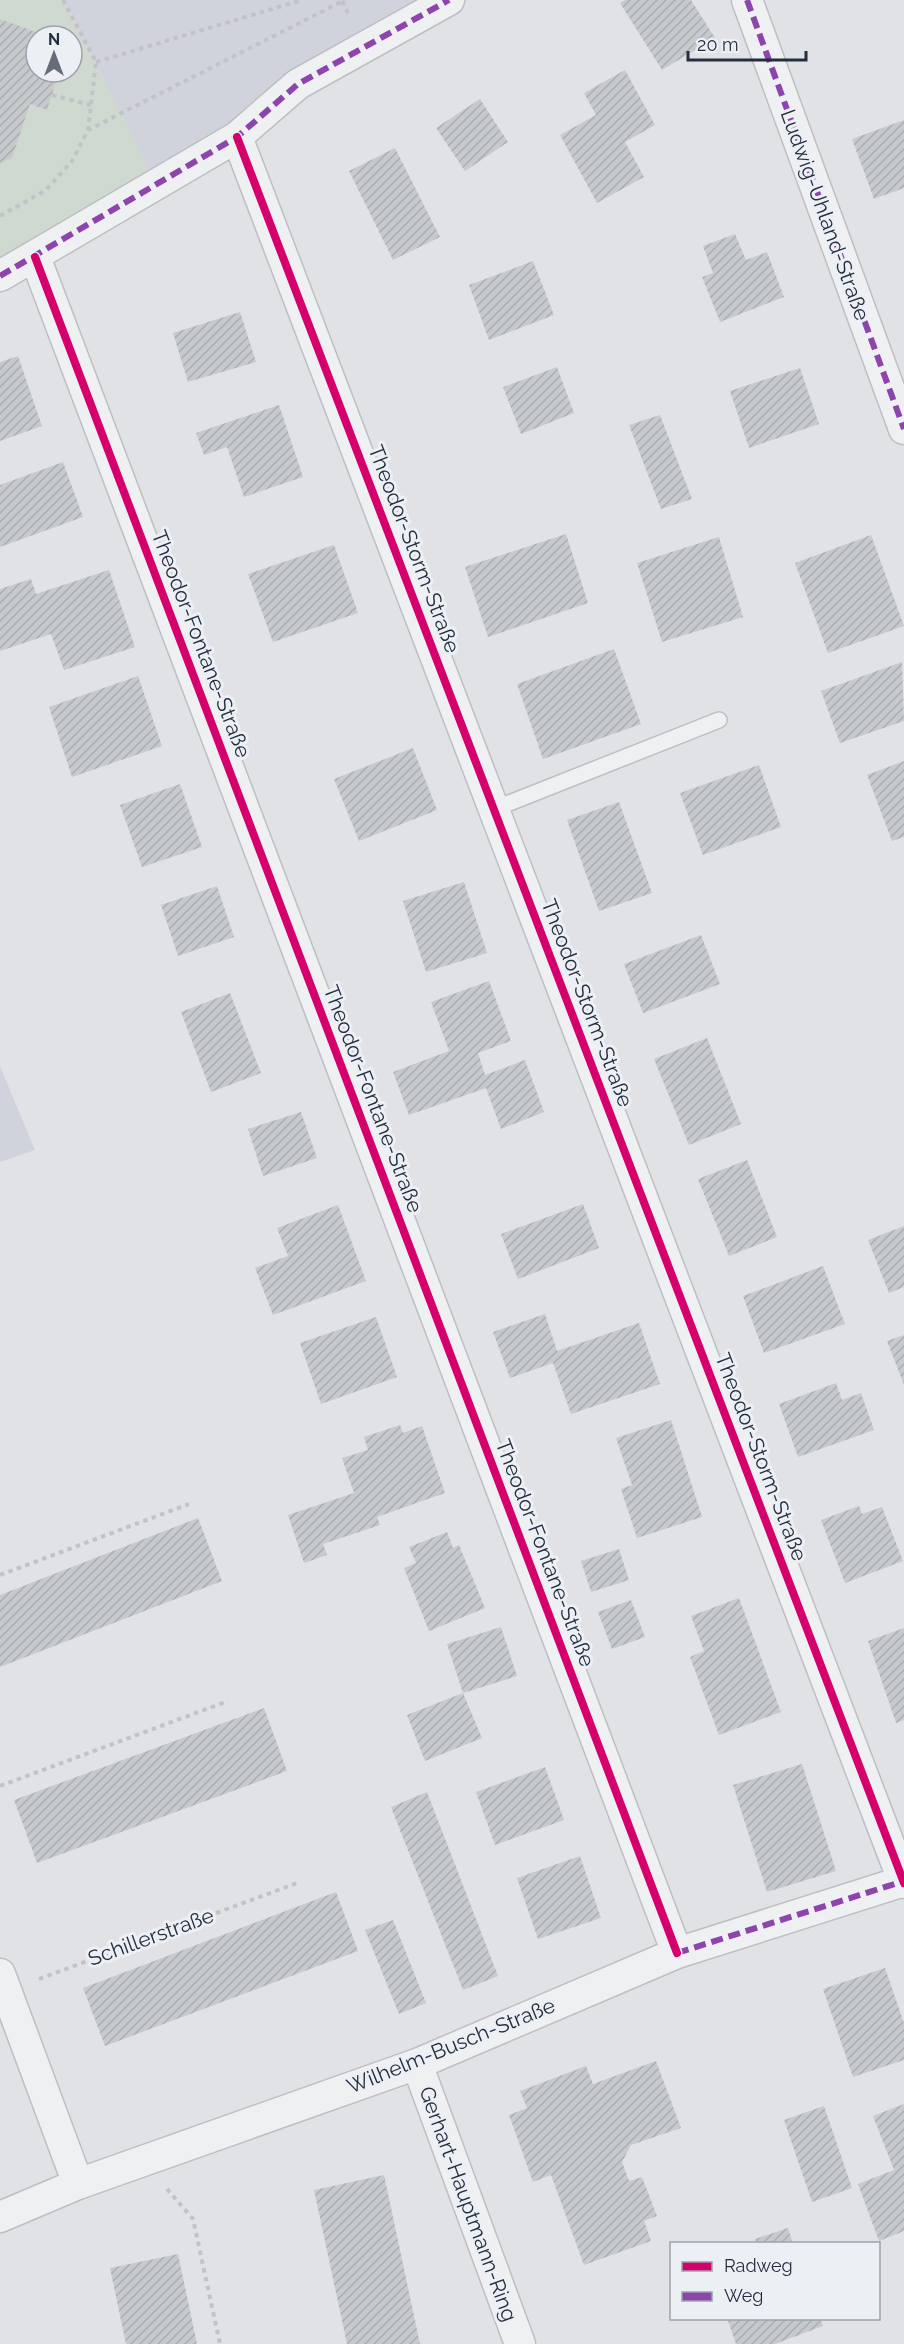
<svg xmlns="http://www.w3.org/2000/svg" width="904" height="2344" viewBox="0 0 904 2344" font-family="Raleway,sans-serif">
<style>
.built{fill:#d0d3db}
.green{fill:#d0d9cf;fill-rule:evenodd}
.building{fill:url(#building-hatch)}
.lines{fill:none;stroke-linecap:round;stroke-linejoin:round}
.lane-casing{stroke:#bdbfc3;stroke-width:18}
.street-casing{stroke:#bdbfc3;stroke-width:33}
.path{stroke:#c2c3c8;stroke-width:4;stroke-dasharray:4.5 4.5;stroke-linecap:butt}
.lane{stroke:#eff0f2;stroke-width:15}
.street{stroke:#eff0f2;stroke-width:30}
.quiet{stroke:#8e44ad;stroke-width:6;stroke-dasharray:12 6;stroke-linecap:butt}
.cycleway-casing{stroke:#ecf0f5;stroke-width:11}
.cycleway{stroke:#d6006c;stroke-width:8}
.labels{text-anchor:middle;stroke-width:6;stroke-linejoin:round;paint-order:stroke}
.street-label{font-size:21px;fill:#252e3f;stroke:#ecf0f5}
</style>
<defs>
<pattern id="building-hatch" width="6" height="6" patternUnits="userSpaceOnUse" patternTransform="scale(1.5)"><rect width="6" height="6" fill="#c7cacd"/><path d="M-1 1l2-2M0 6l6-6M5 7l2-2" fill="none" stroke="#abaeb1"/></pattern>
</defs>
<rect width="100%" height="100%" fill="#e0e2e5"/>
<!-- built -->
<path class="built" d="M63,0H449L157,185Z
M0,1066L35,1150L0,1162Z"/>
<!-- green -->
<path class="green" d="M0,0H63L157,185L0,276ZM36,36H72V72H36Z"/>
<!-- building -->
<path class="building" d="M625,0H691L715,38L662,70L620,3Z
M0,19L47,36H36V72H59L47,110L30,104L12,158L0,163Z
M625,70L655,125L625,142L644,177L597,203L560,135L596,115L584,93Z
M480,99L508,142L465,171L436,128Z
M904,120V188L874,199L852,139Z
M395,148L440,237L393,260L349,171Z
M735,234L746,260L767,252L784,297L720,322L702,277L713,273L703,246Z
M533,261L554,315L489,340L469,285Z
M240,312L256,362L188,382L173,333Z
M18,356L42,426L0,441V362Z
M557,367L574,413L521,434L503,387Z
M800,368L819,424L749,448L730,391Z
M279,405L303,477L244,497L227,447L204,455L196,433Z
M660,415L692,499L661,509L629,425Z
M63,462L83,517L0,547V485Z
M566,534L588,603L488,637L465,567Z
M871,535L904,626L828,653L795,563Z
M719,537L743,617L662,642L637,563Z
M334,545L358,613L273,642L248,574Z
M109,570L135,647L64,670L51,634L0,651V589L31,579L36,594Z
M614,649L641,724L543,759L517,684Z
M902,662L904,721L840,743L821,691Z
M138,676L162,746L72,777L49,707Z
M413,748L437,810L359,841L334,779Z
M904,761V837L892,841L867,775Z
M759,765L781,827L703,855L680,793Z
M180,784L202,847L142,867L120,805Z
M619,802L652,893L599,911L567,820Z
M464,882L487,953L426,972L403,901Z
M217,886L234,937L178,956L161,905Z
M701,935L720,984L643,1013L624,964Z
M489,981L511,1041L478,1053L485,1075L525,1060L544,1112L501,1129L486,1088L409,1115L393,1072L449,1051L431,1002Z
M230,993L261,1073L211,1092L181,1012Z
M707,1038L741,1124L689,1145L654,1059Z
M301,1112L317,1158L263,1176L248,1129Z
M747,1160L777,1237L729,1256L698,1179Z
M583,1204L599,1248L518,1279L501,1234Z
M338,1205L366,1281L273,1315L255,1268L288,1256L277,1228Z
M904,1226V1287L889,1293L868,1240Z
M823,1266L845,1324L764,1353L743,1296Z
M545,1314L557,1351L639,1323L660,1384L571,1414L553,1363L510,1378L493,1332Z
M376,1317L397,1377L321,1404L300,1343Z
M904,1335V1385L887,1341Z
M836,1383L842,1400L861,1393L874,1430L798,1457L779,1404Z
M671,1420L702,1517L637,1538L621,1489L632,1485L616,1438Z
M400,1425L403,1433L422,1426L445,1493L377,1517L380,1525L323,1544L327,1555L304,1563L288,1515L354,1493L342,1458L368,1450L364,1437Z
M859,1506L862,1514L882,1507L903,1561L845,1583L821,1520Z
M198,1518L222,1581L0,1667V1595Z
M447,1532L453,1548L459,1545L485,1608L429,1631L404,1568L416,1563L409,1547Z
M619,1549L629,1580L591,1592L581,1561Z
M739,1598L781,1712L719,1735L690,1657L704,1651L691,1616Z
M631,1600L645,1637L612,1649L598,1612Z
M501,1627L517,1676L463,1693L447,1644Z
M904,1628V1720L896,1723L868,1641Z
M463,1693L482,1738L425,1761L407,1715Z
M264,1708L287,1771L37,1863L14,1800Z
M802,1764L836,1871L767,1892L733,1785Z
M545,1767L564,1820L495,1845L476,1792Z
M427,1792L498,1976L463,1990L391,1807Z
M580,1856L601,1918L538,1939L517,1878Z
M336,1892L358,1951L105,2046L83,1988Z
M393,1920L426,2003L399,2014L365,1930Z
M885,1968L904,2023V2060L853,2077L823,1989Z
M656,2061L681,2128L631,2145L622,2162L629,2181L642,2177L657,2216L644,2221L651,2241L584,2265L551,2175L533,2182L509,2115L527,2108L520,2091L586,2066L593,2084Z
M904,2104V2231L879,2241L858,2184L894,2170L873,2116Z
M824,2106L852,2188L812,2202L784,2120Z
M384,2175L420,2344H347L314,2190Z
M788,2228L793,2244H757L755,2239Z
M178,2254L197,2344H126L110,2268Z
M727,2318H820L823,2326L775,2344H736Z"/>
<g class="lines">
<!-- lane casing -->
<g class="lane-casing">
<path id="lane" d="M494,809L719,720"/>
</g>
<!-- street casing -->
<g class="street-casing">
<path id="street" d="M747,0L904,429
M237,137L904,1883
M35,257L677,1953
M0,276L237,137L298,84L449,0
M0,1974L78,2184
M417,2064L520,2344
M0,2217L78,2184L417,2064L677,1953L904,1881"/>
</g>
<!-- path -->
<path class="path" d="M63,0L96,62L88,130
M342,1L349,15
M96,62L302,0
M52,95L91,105
M0,216L46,190L72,161L88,130L345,0
M0,1575L189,1504
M0,1786L228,1701
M39,1979L297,1883
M167,2189L193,2219L220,2344"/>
<!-- lane -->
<use href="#lane" class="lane"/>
<!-- street -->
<use href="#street" class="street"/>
<!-- quiet -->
<path class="quiet" d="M747,0L904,429
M0,276L237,137L298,84L449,0
M677,1953L904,1881"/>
<!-- cycleway casing -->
<g class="cycleway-casing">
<path id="cycleway" d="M237,137L904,1883
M35,257L677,1953"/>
</g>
<!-- cycleway -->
<use href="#cycleway" class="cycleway"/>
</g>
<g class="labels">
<!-- street labels -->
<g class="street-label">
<text transform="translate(825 215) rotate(70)" y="7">Ludwig-Uhland-Straße</text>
<text transform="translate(414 549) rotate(69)" y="7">Theodor-Storm-Straße</text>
<text transform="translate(201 644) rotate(69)" y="7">Theodor-Fontane-Straße</text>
<text transform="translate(587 1003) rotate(69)" y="7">Theodor-Storm-Straße</text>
<text transform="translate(373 1099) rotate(69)" y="7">Theodor-Fontane-Straße</text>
<text transform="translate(761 1457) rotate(69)" y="7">Theodor-Storm-Straße</text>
<text transform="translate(545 1553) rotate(69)" y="7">Theodor-Fontane-Straße</text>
<text transform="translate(151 1937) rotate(-20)" y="7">Schillerstraße</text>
<text transform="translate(451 2046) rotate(-22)" y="7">Wilhelm-Busch-Straße</text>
<text transform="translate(468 2204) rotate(70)" y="7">Gerhart-Hauptmann-Ring</text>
</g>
</g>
<!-- legend -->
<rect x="670" y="2242" width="210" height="78" fill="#ecf0f5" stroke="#9ca2ac" stroke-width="1.5"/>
<rect x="682" y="2262" width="30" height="9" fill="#d6006c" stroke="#9ca2ac" stroke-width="1.5"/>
<text x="724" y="2272" font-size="18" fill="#252e3f">Radweg</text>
<rect x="682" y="2292" width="30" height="9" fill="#8e44ad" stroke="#9ca2ac" stroke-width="1.5"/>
<text x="724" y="2302" font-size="18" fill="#252e3f">Weg</text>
<!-- north arrow -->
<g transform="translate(54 54)"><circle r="28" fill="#ecf0f5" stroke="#9ca2ac" stroke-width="1.5"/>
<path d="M0-4.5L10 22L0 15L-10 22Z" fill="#666d79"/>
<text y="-9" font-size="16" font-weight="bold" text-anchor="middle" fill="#252e3f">N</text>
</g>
<!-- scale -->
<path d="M688 51v9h118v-9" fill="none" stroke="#252e3f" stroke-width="3"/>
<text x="697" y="51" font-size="18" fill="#252e3f" stroke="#ecf0f5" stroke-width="4.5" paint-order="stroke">20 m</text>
</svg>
